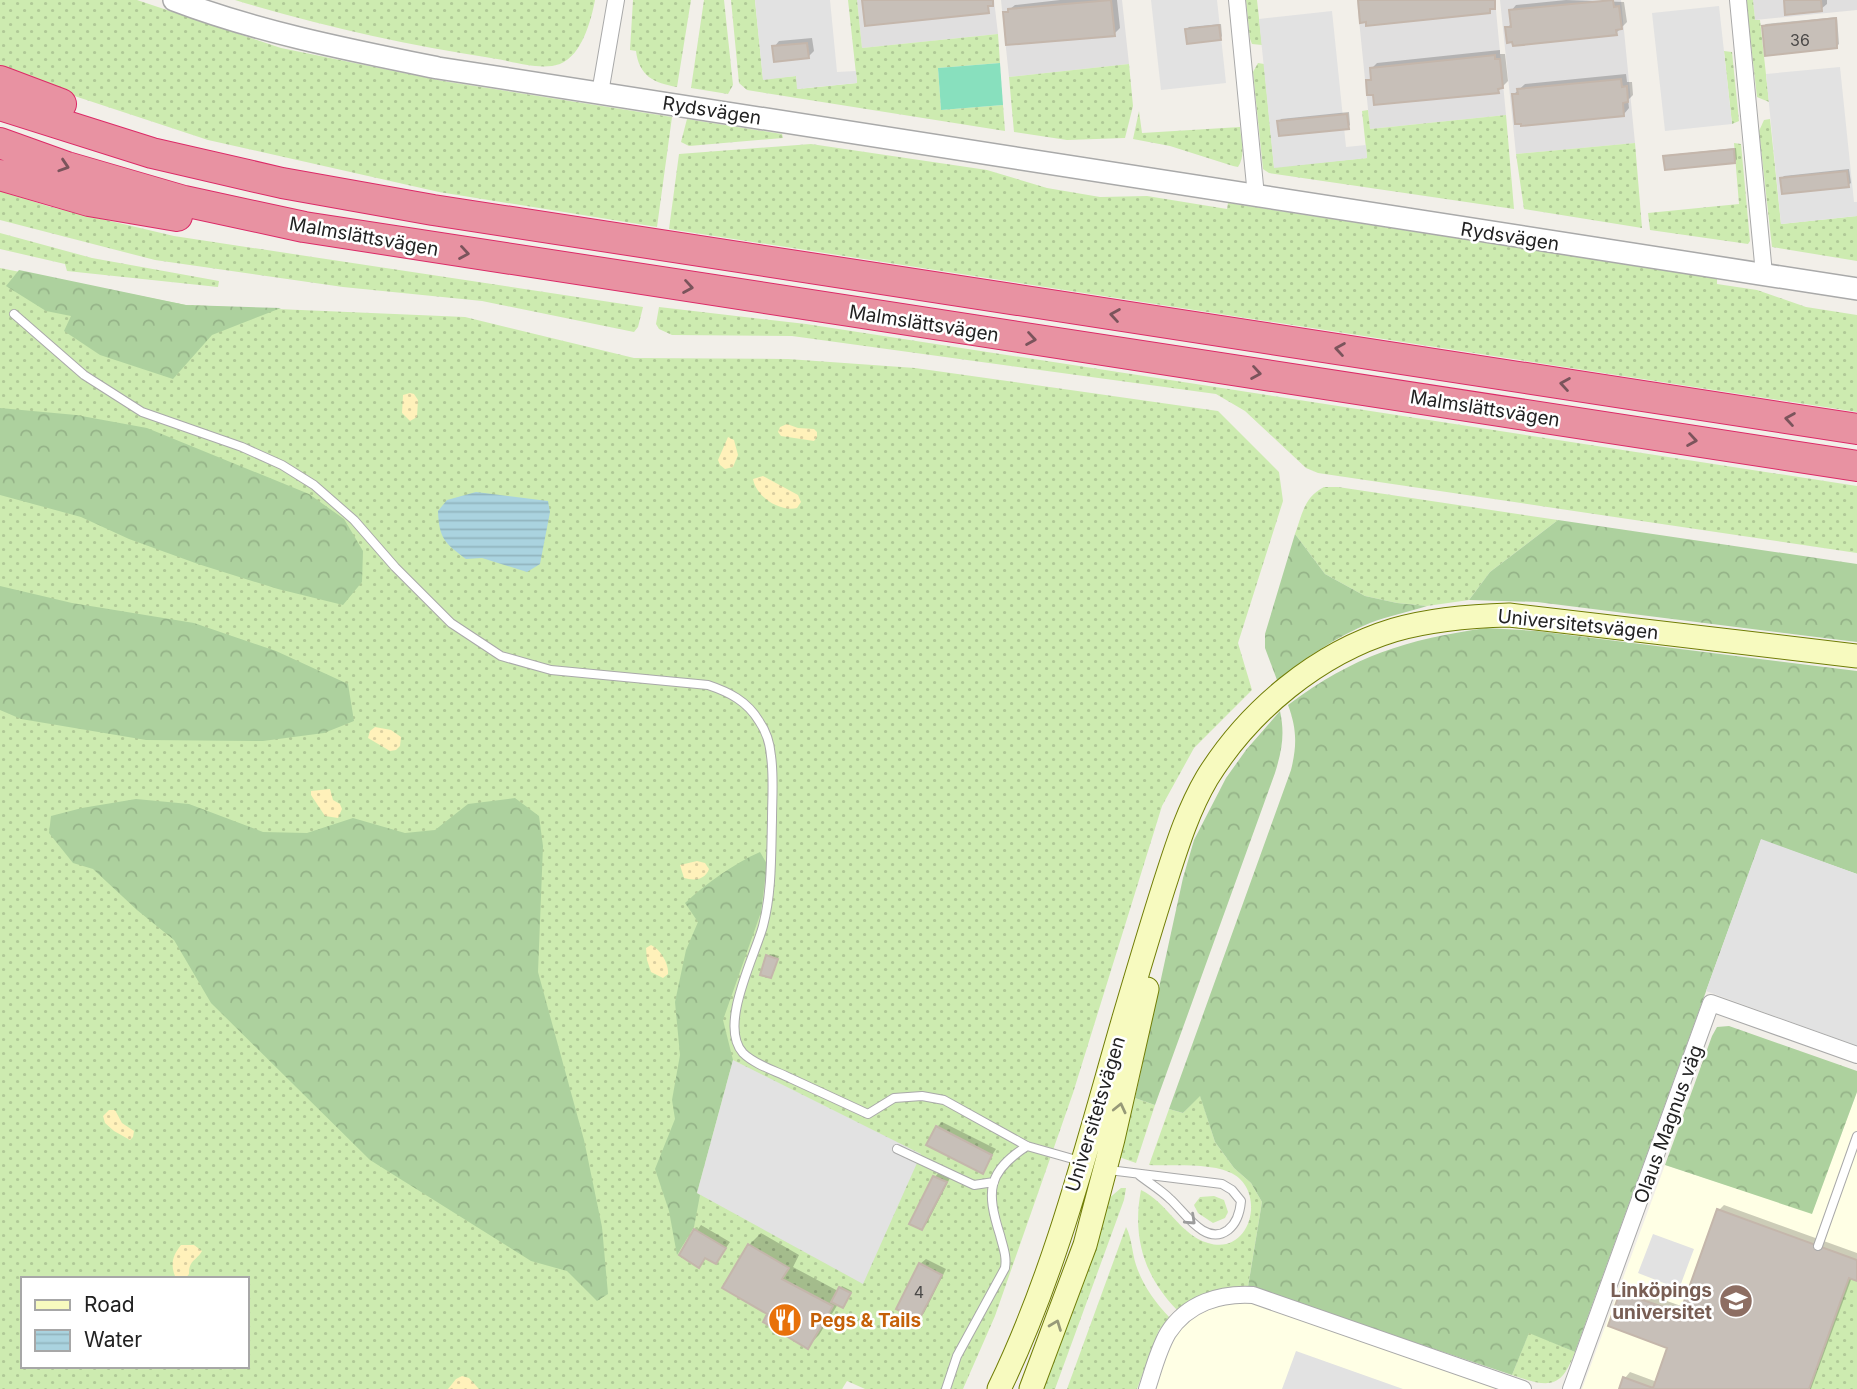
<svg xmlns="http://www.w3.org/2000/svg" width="1857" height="1389" viewBox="0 0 1857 1389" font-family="Inter,sans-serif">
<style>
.residential{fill:#e0dfdf}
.education{fill:#ffffe5}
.grass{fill:url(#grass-dots);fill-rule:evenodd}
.forest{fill:url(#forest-crowns)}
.sand{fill:url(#sand-dots)}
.pitch{fill:#88e0be}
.parking{fill:#e2e2e2}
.water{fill:url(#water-rules)}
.shadow{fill:#0003}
.building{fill:#c7bfb8;stroke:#c4b6ab;stroke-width:2}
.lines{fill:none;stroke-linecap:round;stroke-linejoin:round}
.service-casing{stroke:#a9a9a9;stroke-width:10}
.minor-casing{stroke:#a9a9a9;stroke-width:18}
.tertiary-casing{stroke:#a9a9a9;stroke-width:24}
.secondary-casing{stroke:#707d05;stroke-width:25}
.motorway-casing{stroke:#dc2a67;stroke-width:32}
.service{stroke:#fff;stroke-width:8}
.minor{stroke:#fff;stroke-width:16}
.tertiary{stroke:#fff;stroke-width:21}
.secondary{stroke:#f7fabf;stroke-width:23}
.motorway{stroke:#e892a2;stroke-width:30}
.oneway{stroke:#7b545c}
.oneway2{stroke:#979978}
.oneway3{stroke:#9c9c9c}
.labels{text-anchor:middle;stroke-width:5;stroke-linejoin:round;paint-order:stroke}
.number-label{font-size:16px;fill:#4b4948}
.street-label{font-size:19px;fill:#222;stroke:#fff}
.education-label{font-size:19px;font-weight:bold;fill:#785e54;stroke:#fff;text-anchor:end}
.food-label{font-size:19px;font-weight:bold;fill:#c56008;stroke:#fff;text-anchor:start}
</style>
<defs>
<pattern id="grass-dots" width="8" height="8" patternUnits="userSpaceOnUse" patternTransform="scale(1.75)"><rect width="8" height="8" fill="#cdebb0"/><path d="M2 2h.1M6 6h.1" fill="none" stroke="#b0c997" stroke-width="1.8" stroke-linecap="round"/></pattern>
<pattern id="forest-crowns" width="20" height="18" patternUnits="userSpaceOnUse" patternTransform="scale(1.75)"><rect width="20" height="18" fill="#add19e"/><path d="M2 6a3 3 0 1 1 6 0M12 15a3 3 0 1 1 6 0" fill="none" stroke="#95b388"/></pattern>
<pattern id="sand-dots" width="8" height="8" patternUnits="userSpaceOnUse" patternTransform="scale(1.75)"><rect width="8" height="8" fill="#fff1ba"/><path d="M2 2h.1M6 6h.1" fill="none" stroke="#dacea0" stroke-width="1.8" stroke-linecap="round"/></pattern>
<pattern id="water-rules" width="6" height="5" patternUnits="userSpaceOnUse" patternTransform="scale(1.75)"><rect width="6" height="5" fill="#aad3df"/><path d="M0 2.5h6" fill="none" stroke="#92b5bf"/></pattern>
</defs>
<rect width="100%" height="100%" fill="#f2efe9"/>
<!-- residential -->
<path class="residential" d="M857,0H994L998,34L862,48Z
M1001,0H1122L1129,64L1009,77Z
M1357,0H1495L1506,115L1370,129Z
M1500,0H1621L1635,143L1516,154Z
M1753,0H1857V10L1755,20Z"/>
<!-- education -->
<path class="education" d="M1857,1092V1389H1582L1665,1165L1812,1213Z
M1227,1303H1255L1503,1389H1155L1173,1339L1187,1323L1204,1312Z"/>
<!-- grass -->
<path class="grass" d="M0,0H137L281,48L443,81L672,117L657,227L439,192L208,140L29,81L0,68Z
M235,0H595C591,21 582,55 560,64C540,71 512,61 491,58C403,44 321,26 235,0Z
M633,0H691L677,87C654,83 639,76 636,51L630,50Z
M704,0H724L733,85L728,94L691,88Z
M731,0H755L763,79L796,76L798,89L857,83L848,0H857L862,48L998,34L1000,63L938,68L941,110L1003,105L1005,131L747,90L739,83Z
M1246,0H1257L1262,45L1252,44L1250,39Z
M1746,0H1753L1755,20H1760L1769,102L1757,97Z
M1724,51L1732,52L1739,121L1732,124Z
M1258,63L1264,64L1274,167L1367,158L1362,111L1368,110L1370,129L1506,115L1514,209L1269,173L1263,169L1253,72Z
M1129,64L1133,106L1125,138L1067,140L1014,132L1009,77Z
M1139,111L1142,133L1240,127C1241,140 1246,155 1238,167L1233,166L1170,146L1133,139Z
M687,119L782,134L783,138L689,146L681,142Z
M1770,119L1781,224L1857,216V261L1772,247L1759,131L1764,120Z
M1635,143L1642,228L1524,209L1516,154Z
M1734,143L1741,144L1750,241L1748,244L1650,230L1648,213L1739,204Z
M811,144L987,170L1047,188L1100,197L1147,196L1227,209L1228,203L1717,278V284L1757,290L1806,307L1857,315V412L669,229L679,154Z
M0,191L51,207L174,236L643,307L638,327L634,332L482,301L343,287L155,260L0,220Z
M0,233L92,258L219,281L218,287L67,271L65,264L0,249Z
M0,268L186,305L465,317L634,358L788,359L915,368L1218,411L1279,472L1283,501L1238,643L1252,690L1194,748L1162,806L1073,1093L995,1316L963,1389H865L847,1381L842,1389H0ZM23,1279H247V1366H23Z
M659,307L806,324L1857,486V553L1318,473L1306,468L1245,411L1216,394L792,336L672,335L659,329L656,324Z
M1324,487H1338L1558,520L1490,572L1469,600L1427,606L1397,603L1365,596L1325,574L1295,534C1302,515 1304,497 1324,487Z
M1200,1095L1215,1142L1234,1168L1251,1183L1262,1202L1248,1287C1222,1285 1198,1294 1177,1310C1144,1276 1132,1237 1141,1190C1167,1202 1180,1235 1208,1243C1252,1257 1268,1188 1229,1172C1209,1163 1171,1166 1149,1165L1169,1109L1183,1113Z
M1135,1098L1155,1105L1136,1163L1119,1157Z
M1121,1188H1126L1124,1200L1055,1389H1039L1107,1200Z
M1214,1196L1224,1200L1228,1212L1225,1218L1213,1223L1198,1213L1194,1205L1200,1197Z
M1126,1227C1132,1238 1132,1253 1136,1265C1143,1286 1155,1302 1170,1318L1159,1330L1137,1389H1067Z
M1849,1278L1857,1281V1389H1809Z
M1529,1332L1575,1352C1561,1389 1550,1388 1512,1375Z"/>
<!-- forest -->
<path class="forest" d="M19,270L186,305L281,308L212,335L173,379L100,355L64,331L71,316L46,311L6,286Z
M0,408L76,415L147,428L309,494L344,519L363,551L362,582L343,605L278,589L198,564L129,539L81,517L0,495Z
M1558,520L1857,564V642L1537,602L1469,600L1490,572Z
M1295,534L1325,574L1365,596L1397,603L1427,606C1408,612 1388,616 1370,623C1336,637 1307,657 1277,680L1265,648V634Z
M0,586L72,603L194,623L276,651L348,684L354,721L324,733L263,741L146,740L21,719L0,710Z
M1486,628L1537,631L1857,671V874L1761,840L1575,1352L1529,1333L1512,1375L1248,1287L1262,1202L1251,1183L1234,1168L1215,1142L1200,1096L1183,1113L1169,1109L1291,770C1297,746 1297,729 1288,705C1355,655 1405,640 1486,628Z
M1280,711C1285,734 1282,750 1275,773L1155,1105L1135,1098L1183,878L1194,840L1226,778L1246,750Z
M515,798L539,816L543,846L538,972L584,1140L602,1227L608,1294L597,1301L567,1271L531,1261L370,1160L211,1003L174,940L137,910L93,869L73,863L49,833L51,816L82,808L136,799L189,804L263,832L307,833L353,818L405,833L435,830L468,804Z
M760,852L767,864L761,912L723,1020L733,1060L697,1193L700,1195L694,1227L677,1255L669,1211L655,1169L675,1119L672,1100L680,1055L675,1002L686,950L698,922L685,903C707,883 733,864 760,852Z
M1729,1026L1857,1071V1092L1812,1214L1665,1165L1712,1036L1717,1027Z"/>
<!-- sand -->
<path class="sand" d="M410,393L414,394L418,400L417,417L410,421L402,413L403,395Z
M787,424L798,428L814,429L817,432V437L814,441L781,436L778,432L780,427Z
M728,437L734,440L738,455L733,467L725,469L720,465L718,460Z
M763,476L798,495L801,502L797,508C780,512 756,497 753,479Z
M375,727L391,730L401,737L400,746L396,750L390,751L368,738L370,731Z
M330,789L333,800L340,804L342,809L338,818L325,816L311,795V791Z
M697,861L705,863L709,869C705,880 694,881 684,878L680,865Z
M651,945C661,950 669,964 668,974L663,978L651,972L647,960L646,948Z
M109,1110H115L122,1123L134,1131L133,1137L130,1140L114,1131L105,1123L103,1116Z
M181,1245H194L202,1251C196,1261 189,1260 189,1274L185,1279L175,1276C170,1264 173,1255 181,1245Z
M462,1376L469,1378L479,1389H448L456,1379Z"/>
<!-- pitch -->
<path class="pitch" d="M1000,63L1003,105L941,110L938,68Z"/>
<!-- parking -->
<path class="parking" d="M755,0H830L837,72L856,71L857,83L797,89L796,76L763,80Z
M1151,0H1217L1226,83L1161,90Z
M1719,6L1732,124L1665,131L1652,13Z
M1332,11L1346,147L1366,145L1367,158L1274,168L1259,19Z
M1840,67L1854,202H1857V216L1781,224L1766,74Z
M1761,839L1857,874V1046L1706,991Z
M733,1060L921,1154L863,1284L697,1193Z
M1653,1234L1694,1249L1679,1289L1638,1273Z
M1296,1351L1403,1389H1282Z"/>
<!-- water -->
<path class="water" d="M476,492L548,501L550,512L540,564L527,572L482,558L466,559C445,543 439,539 438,511L447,500Z"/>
<!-- shadow -->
<path class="shadow" d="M1060,0H1117L1120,28L1114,34L1005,13L1015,5Z
M1566,0L1624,2L1627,22L1616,33L1507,28L1512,23L1511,11L1516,5Z
M1785,0H1827V4L1821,9Z
M1837,17L1839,44L1837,46L1763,26L1766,24Z
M1221,24L1222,36L1220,39L1187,29L1189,27Z
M812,38L814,51L808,57L774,47L779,41Z
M1500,50V54H1505L1508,81L1498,91L1374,93L1368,81L1372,76V68L1377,63Z
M1626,74L1627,82H1632L1633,95L1628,100L1629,108L1624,114L1513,95L1525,84Z
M1349,112L1350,125L1348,127L1279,122L1281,119Z
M1736,148L1737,159L1735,162L1665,157L1668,155Z
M1849,169L1851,183L1848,185L1782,178L1784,176Z
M770,954L779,956L771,976L768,956Z
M942,1122L996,1149L982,1171L937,1127Z
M940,1171L951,1176L927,1223L922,1228L911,1223L935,1177Z
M1724,1205L1857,1253V1279L1852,1277L1811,1389H1621L1625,1378L1630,1372L1657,1382L1670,1347L1610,1325L1622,1293L1627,1287L1684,1307L1719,1210Z
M701,1225L730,1242L716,1262L707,1256L699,1266L681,1255Z
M761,1233L799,1255L793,1267L838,1291L842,1286L852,1291L845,1304H838L819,1335L807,1347L770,1314L749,1245Z
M926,1259L946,1269L924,1313L919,1318L920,1264Z"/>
<!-- building -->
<path class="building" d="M862,0H993V6H988L989,13L865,26Z
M1111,0L1115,36L1006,45L1003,12H1008V9Z
M1358,0H1495V9H1490V13L1366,26V22L1360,23Z
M1613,0L1614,7L1619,6L1622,29L1616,30L1617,35L1513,46L1512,42L1507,43L1505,27H1511L1509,10Z
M1784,0H1821L1822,11L1785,15Z
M1836,18L1837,48L1765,56L1762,26Z
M1219,25L1221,40L1187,44L1185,29Z
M807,43L809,58L774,62L772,46Z
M1495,55V59H1500L1503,88L1498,89L1499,93L1374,105L1373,95H1367L1366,80H1371L1370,68Z
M1621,79L1622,87L1627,86L1628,102L1623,103L1624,116L1521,126V124H1515L1512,94H1518L1517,89Z
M1347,114L1349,129L1279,136L1277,121Z
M1734,149L1735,163L1665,170L1663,156Z
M1847,171L1849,187L1782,194L1780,178Z
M766,955L778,959L771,978L760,975Z
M936,1126L992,1155L983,1174L926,1145Z
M933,1176L947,1182L922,1230L909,1224Z
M1717,1209L1857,1260V1281L1849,1278L1809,1389H1619L1623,1377L1653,1388L1667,1348L1608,1326L1620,1292L1680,1313Z
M694,1229L726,1248L716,1264L705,1258L699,1268L679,1255Z
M748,1244L789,1268L782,1279L833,1306L808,1349L763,1322L767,1314L722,1288Z
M919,1263L942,1275L919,1320L896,1309Z
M839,1287L851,1293L843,1308L831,1302Z"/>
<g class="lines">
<!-- service casing -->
<g class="service-casing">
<path id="service" d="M14,314L84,375L142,412L242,447L282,465L314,485L354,520L395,567L451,623L501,656L551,670L708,685C729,692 747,701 759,721C766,731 770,744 771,756C774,777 772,799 772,820C771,855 772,892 763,926C755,956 718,1026 743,1053C755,1065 776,1071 790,1078C816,1090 842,1102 868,1114L894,1098L922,1096L944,1100L1027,1146L1080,1161
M897,1149L974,1185L994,1182
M1109,1170L1222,1184L1232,1190L1241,1201C1240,1212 1237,1223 1228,1230C1205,1247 1184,1211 1170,1199C1161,1190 1149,1183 1139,1175
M1818,1246L1857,1136
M946,1389L957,1356L1005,1268C1007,1256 1003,1247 1000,1235C986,1191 987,1172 1027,1146"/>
</g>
<!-- minor casing -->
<g class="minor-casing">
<path id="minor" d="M1237,0L1256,196
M1738,0L1764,274
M600,93L616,0
M1147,1389C1153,1371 1158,1350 1168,1333C1187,1303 1220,1293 1253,1295L1523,1389
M1571,1389L1711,1003L1857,1055"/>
</g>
<!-- tertiary casing -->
<g class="tertiary-casing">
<path id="tertiary" d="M174,0C258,32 349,50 438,68L1857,289"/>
</g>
<!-- secondary casing -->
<g class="secondary-casing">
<path id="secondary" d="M999,1389C1056,1272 1088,1142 1124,1018C1137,974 1150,930 1164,886C1176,849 1187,812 1207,778C1249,710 1318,653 1394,630C1432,619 1470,616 1509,615L1857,656
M1031,1389L1085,1245L1113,1139L1147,989"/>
</g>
<!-- motorway casing -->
<g class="motorway-casing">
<path id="motorway" d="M0,81L61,104
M0,105L152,153L282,183L433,210L1857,429
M0,143L67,167L184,201L304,227L1857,466
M0,175L89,201L177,216"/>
</g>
<!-- service -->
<use href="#service" class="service"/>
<!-- minor -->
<use href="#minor" class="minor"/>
<!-- tertiary -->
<use href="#tertiary" class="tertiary"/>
<!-- secondary -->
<use href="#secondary" class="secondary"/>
<!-- motorway -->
<use href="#motorway" class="motorway"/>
</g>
<!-- one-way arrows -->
<defs><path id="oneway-chevron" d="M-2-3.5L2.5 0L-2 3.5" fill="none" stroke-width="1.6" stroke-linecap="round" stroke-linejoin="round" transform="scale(1.75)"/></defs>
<g class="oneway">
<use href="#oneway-chevron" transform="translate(64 166) rotate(18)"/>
<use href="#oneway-chevron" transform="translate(464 253) rotate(9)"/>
<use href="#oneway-chevron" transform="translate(688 287) rotate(9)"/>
<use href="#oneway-chevron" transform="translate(1115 315) rotate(-171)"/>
<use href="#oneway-chevron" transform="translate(1031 339) rotate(9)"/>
<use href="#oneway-chevron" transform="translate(1340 349) rotate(-171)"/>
<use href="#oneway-chevron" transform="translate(1256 373) rotate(9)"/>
<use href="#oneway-chevron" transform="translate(1565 384) rotate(-171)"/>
<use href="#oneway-chevron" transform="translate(1790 419) rotate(-171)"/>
<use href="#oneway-chevron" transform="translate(1692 440) rotate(9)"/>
</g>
<g class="oneway2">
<use href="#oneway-chevron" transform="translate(1120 1108) rotate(-77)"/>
<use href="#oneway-chevron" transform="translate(1056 1325) rotate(-69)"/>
</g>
<use class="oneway3" href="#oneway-chevron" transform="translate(1191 1220) rotate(43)"/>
<!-- icons -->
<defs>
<g id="university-disc" transform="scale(1.75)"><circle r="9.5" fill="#8d6e63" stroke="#fff"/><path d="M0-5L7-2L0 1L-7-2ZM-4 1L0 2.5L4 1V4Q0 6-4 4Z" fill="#fff"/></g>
<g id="restaurant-disc" transform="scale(1.75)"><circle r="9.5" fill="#e8710a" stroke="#fff"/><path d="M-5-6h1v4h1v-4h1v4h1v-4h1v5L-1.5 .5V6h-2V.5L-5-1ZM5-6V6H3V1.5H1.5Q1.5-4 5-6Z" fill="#fff"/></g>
</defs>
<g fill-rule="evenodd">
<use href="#university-disc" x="1736" y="1301"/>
<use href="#restaurant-disc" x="785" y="1320"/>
</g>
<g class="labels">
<!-- number labels -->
<g class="number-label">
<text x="1800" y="46">36</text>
<text x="919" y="1298">4</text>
</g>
<!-- street labels -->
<g class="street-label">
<text transform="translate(712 110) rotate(9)" y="7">Rydsvägen</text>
<text transform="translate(364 236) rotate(10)" y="7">Malmslättsvägen</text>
<text transform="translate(1510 236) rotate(9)" y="7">Rydsvägen</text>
<text transform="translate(924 323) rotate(9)" y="7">Malmslättsvägen</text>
<text transform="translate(1485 408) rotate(9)" y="7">Malmslättsvägen</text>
<text transform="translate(1578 624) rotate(6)" y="7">Universitetsvägen</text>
<text transform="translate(1095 1114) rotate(-73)" y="7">Universitetsvägen</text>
<text transform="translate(1668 1124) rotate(-70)" y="7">Olaus Magnus väg</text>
</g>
<!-- education labels -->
<g class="education-label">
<text x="1712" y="1297">Linköpings<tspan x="1712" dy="22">universitet</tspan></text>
</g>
<!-- food labels -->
<g class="food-label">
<text x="810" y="1327">Pegs &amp; Tails</text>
</g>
</g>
<!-- legend -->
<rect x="21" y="1277" width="228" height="91" fill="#ffffff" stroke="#a7a7a7" stroke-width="2"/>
<rect x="35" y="1300" width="35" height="10" fill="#f7fabf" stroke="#a7a7a7" stroke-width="2"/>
<text x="84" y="1312" font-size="21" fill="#222222">Road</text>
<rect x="35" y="1330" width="35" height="21" fill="url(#water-rules)" stroke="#a7a7a7" stroke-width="2"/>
<text x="84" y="1347" font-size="21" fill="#222222">Water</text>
</svg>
